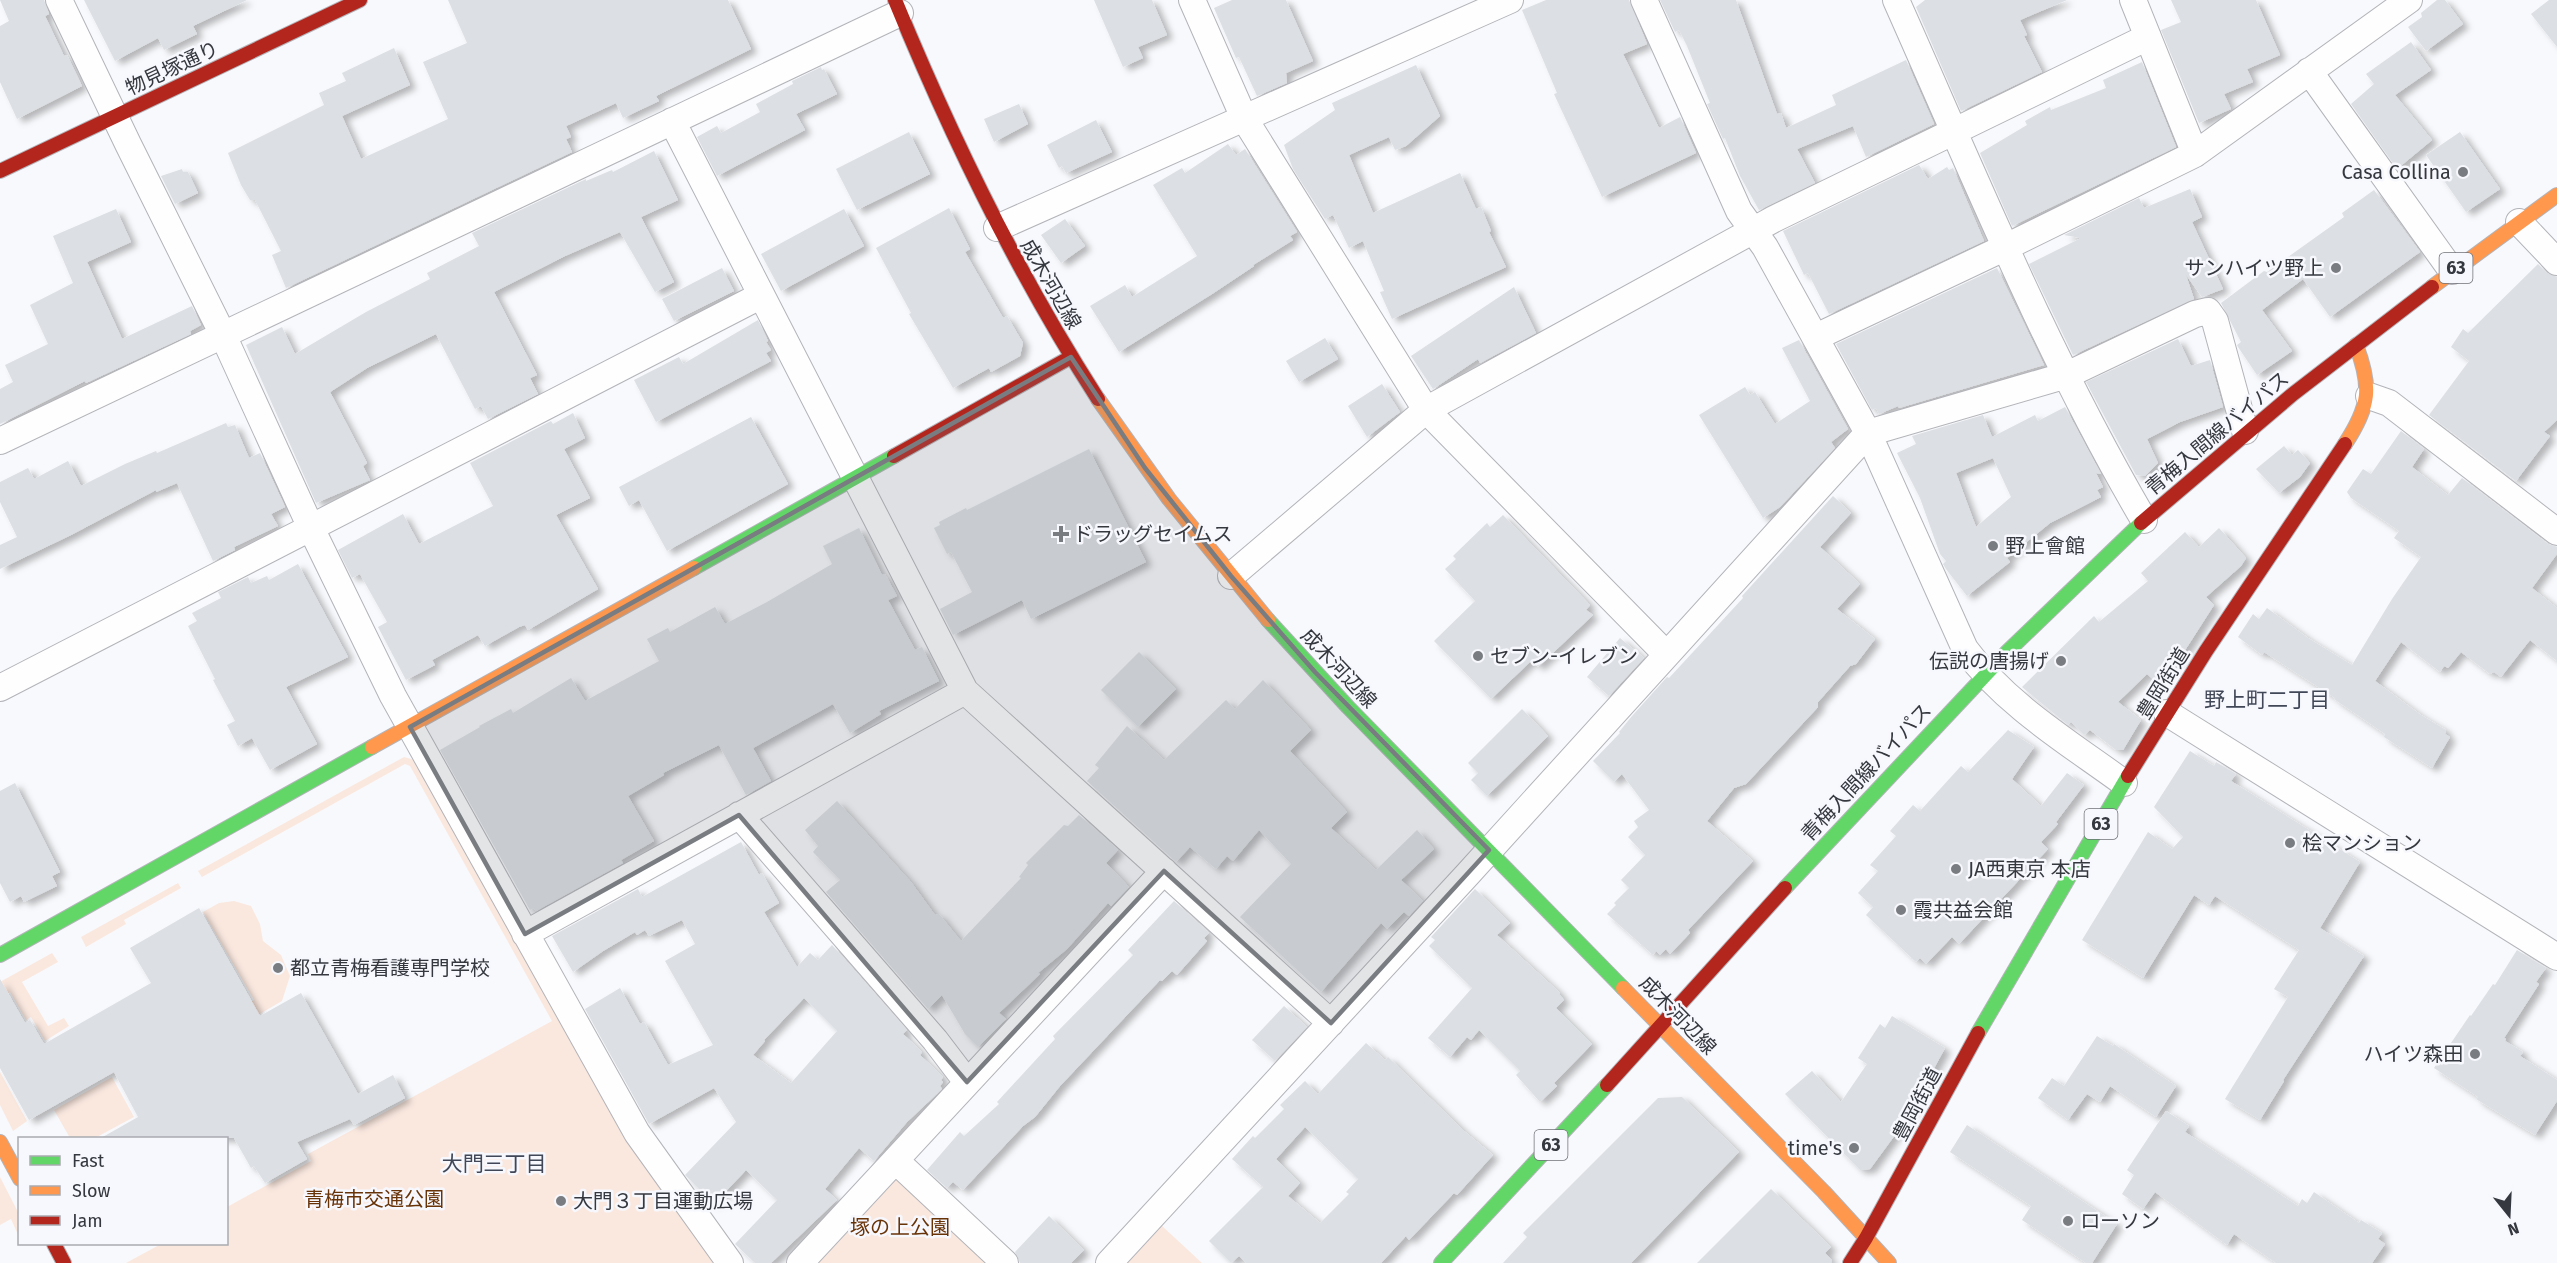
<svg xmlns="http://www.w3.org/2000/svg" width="2557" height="1263" viewBox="0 0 2557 1263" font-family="'Fira Sans','Noto Sans JP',sans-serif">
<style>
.green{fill:#fae8df}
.building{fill:#dcdfe4;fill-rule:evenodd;filter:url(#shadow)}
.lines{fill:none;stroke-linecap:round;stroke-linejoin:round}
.street-casing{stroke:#b3b4b9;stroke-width:28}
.fast-casing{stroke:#b3b4b9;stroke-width:16}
.slow-casing{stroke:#b3b4b9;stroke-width:16}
.jam-casing{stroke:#b3b4b9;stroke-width:16}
.street{stroke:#fefeff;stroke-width:26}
.fast{stroke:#63d668;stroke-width:14}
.slow{stroke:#ff974d;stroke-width:14}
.jam{stroke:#b3261e;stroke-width:14}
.marked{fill:#797c81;fill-opacity:0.2;stroke:#797c81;stroke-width:4.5;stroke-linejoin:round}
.poi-dot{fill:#797c81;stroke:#f7f8fd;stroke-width:2}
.labels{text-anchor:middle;stroke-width:5;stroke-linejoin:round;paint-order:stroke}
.shield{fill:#f7f8fd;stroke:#6f7278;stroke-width:1.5}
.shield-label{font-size:18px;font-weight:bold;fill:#35383f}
.street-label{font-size:20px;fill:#35383f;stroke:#f7f8fd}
.poi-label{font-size:20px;fill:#35383f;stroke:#f7f8fd;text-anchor:start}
.park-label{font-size:20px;fill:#693308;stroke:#f7f8fd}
.neighbourhood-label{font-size:21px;fill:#414757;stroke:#f7f8fd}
</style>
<defs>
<filter id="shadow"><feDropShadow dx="6" dy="4" stdDeviation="3" flood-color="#0004"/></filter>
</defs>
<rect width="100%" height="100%" fill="#f8f9fc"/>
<!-- green -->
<path class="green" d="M404,757L415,760L626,1140L715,1263H126L161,1244H226L227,1207L311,1161L308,1154L552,1021L410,766L405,764L202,877L198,871Z
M178,883L181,888L124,920L126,924L86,947L81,937Z
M234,901L251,906L260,924L263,941L281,955L290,976L282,1001L194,1052L186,1038L254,1000L203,912L219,903Z
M52,953L58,962L22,982L48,1026L64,1018L69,1026L45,1041L31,1017L26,1020L10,992L0,998V982Z
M0,1072L27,1121L13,1131L0,1105Z
M112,1077L134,1117L95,1138H70L54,1110Z
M0,1177L19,1214V1237L11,1219L0,1225Z
M903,1179L993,1263H817L895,1180Z
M1161,1225L1202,1263H1125Z"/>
<!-- building -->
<path class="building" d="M0,0H44L49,14L45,16L64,56L67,55L82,86L17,119L0,82V26L9,21Z
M84,0H247L193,26L197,34L164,50L158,38L115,61Z
M448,0H728L751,49L656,96L659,101L623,118L616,103L566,126L571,137L566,139L572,152L286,288L272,255L281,251L255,200H250L241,185L228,153L324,105L319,93L346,81L342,73L394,48L410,85L342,116L361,159L448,119L423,62L467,43Z
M1094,0H1152L1167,35L1138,47L1143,58L1123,67Z
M1232,0H1286L1313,61L1286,73L1287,83L1257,96L1239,57L1236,58L1214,8Z
M1546,0H1629L1647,44L1623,54L1659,128L1680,117L1696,153L1602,197L1554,94L1557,93L1522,10Z
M1660,0H1736L1777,114L1781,113L1786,128L1836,105L1832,95L1906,60L1934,124L1866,157L1853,126L1797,149L1815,183L1759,210L1740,176L1725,138L1723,139L1707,104L1710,103L1687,46L1679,30L1675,32Z
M1925,0H2067L2020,20L2027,35L2024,36L2042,72L1961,111L1916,7Z
M2171,0H2256L2280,55L2247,69L2253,82L2224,94L2231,109L2199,123L2161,30L2181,22Z
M2437,0H2445L2463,24L2426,51L2408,27L2422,17L2421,13Z
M2549,0H2557V47L2531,14Z
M2411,42L2431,70L2395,95L2432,140L2397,169L2351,104L2374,84L2366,74Z
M2142,62L2176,147L2012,226L1980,153L2027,125L2025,121L2050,107L2051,110L2106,88L2103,80Z
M1416,65L1440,116L1406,146L1395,150L1389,137L1349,155L1373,213L1460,173L1476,209L1481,207L1491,231L1489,232L1506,267L1392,319L1380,292L1384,291L1363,241L1349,248L1333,215L1325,219L1293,169L1284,145L1335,110L1332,103Z
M821,67L822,70L824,69L837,94L796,114L805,130L717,176L697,137L717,126L721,133L760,112L756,104L793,84L792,81Z
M1019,104L1028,124L994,142L984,119Z
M1096,120L1112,152L1066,173L1062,166L1059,168L1047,145Z
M909,132L930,174L857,210L836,169Z
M2460,132L2500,189L2466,212L2426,155Z
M1228,144L1236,155L1245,149L1297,232L1290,236L1293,240L1253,265L1254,266L1212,294L1119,352L1090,306L1125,285L1132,297L1197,256L1153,185L1182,168L1185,173Z
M654,151L678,200L641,217L674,282L655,292L620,232L565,256L494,292L537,375L530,378L538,394L488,419L481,406L475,409L436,334L367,368L330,392L367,463L363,466L370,480L316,503L246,345L282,327L295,354L366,312L430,279L427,273L479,246L472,233L586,179V181L612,170L613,172Z
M1919,165L1928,179L1947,167L1949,170L1953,168L1984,241L1829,314L1808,273L1804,275L1783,231Z
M182,169L183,172H188L198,193L175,204L161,176Z
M2190,189L2202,217L2192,222L2223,289L2202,297L2186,275L2194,299L2073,355L2029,264L2081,238L2064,235L2139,198L2144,208Z
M2374,190L2420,252L2330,317L2303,279L2262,310L2292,351L2257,375L2238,347L2237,345L2241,342L2221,303L2264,271L2267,272L2344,217L2342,213Z
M949,208L970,249L965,252L1003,318L1007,316L1023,343L1020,356L991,372L989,368L953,388L909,314L911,313L876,248Z
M116,209L131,242L87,262L122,339L192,306L201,325L190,331L191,334L86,383L85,381L0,424V389L13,382L5,365L48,344L30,305L73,283L53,236Z
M844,209L864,246L781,291L761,254Z
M1065,219L1085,246L1061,263L1041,235Z
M2538,264L2547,273L2557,277V420L2544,432L2550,436L2516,481L2429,415L2469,361L2451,347L2463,329L2468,333Z
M722,268L734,291L674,321L662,299Z
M1997,268L2044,365L1899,408L1898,406L1879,414L1876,408L1872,410L1836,344Z
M1514,287L1536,333L1480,363L1478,359L1433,389L1411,356Z
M758,320L768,341L766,342L771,350L766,353L771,361L656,422L634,380L679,357L683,364Z
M1325,338L1338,359L1299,382L1286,361Z
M2178,339L2191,366L2210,360L2223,407L2180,422L2147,439L2158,463L2145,476L2136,475L2086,382Z
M1799,340L1848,429L1831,442L1835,448L1780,507L1763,518L1699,415L1745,387L1750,395L1755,392L1775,424L1810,401L1782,348Z
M1382,384L1400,412L1367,437L1348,406Z
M2065,407L2101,474L2096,473L2103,487L2097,490L2101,497L2050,523L2007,558L2010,562L1967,596L1946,569L1943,564L1946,561L1940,554L1920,498L1897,453L1916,444L1912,436L1983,415L1992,437L2035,415L2038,421ZM1993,458L2011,497L1976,527L1956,473Z
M573,413L585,438L564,449L590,498L556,515L598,589L528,630L525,625L519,627L485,646L478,635L432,660L435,665L406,680L378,627L387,622L360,574L352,578L338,550L403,514L419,544L493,506L470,463L551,421L553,424Z
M751,417L788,484L667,551L639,500L629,506L619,487Z
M226,423L228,427L235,425L249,458L260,453L285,507L271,514L278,526L234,547L235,550L213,561L177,483L156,492V490L71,535L0,569V545L17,537L0,502V482L28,468L34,479L68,461L81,486L125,464L156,451L157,453Z
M2401,431L2424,449L2412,467L2448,495L2462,478L2548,544L2557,547V554L2532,588L2557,608V661L2530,640L2501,677L2494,672L2490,674L2461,652L2448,668L2444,666L2440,672L2401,642L2375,681L2421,715L2446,730L2445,734L2450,737L2432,768L2384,737L2385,734L2334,699L2335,698L2264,652L2262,655L2238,637L2253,614L2259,619L2267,608L2308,638L2352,665L2392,599L2421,557L2394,538L2399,531L2351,498L2347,492L2363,469L2371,474Z
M2284,446L2292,455L2298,450L2310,463L2300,477L2279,493L2256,469Z
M1089,449L1146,562L1031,619L1022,600L953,635L940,609L972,592L951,552L947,554L934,528L940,525L939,522L966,508L967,510Z
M1833,496L1851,513L1820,547L1860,584L1837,609L1875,639L1856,664L1850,666L1818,702V707L1746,784L1734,788L1707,821L1753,861L1688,930L1690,933L1670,954L1666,949L1660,955L1656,951L1653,955L1607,914L1616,905L1614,903L1629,888L1621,880L1645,855L1628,837L1638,827L1634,821L1649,810L1622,774L1614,782L1593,761L1620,733L1619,732L1632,716L1667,677L1669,678L1743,598L1742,596Z
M1503,515L1590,605L1586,610L1593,615L1538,667L1532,660L1491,699L1434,641L1475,601L1445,569L1456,559L1453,556L1487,523L1490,527Z
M859,528L882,575L885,574L897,596L888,600L915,650L922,647L939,681L879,711L881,714L850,733L833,704L753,748L771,781L746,795L719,745L663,773L664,775L628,796L654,841L621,860L623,863L536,911L534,908L530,910L440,750L480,727L479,726L511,709L513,713L571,678L585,701L659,661L647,639L668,628L670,632L715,607L725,624L767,602L832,564L823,546Z
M2219,528L2246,558L2241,566L2206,597L2214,605L2180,658L2153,679L2147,674L2118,702L2141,720L2123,750H2116L2090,730L2084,735L2071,722L2068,725L2022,687L2094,616L2099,622L2148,581L2141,573L2185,532L2199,547Z
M298,564L348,657L286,687L317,744L270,770L252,738L238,746L227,725L235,721L213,680L215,679L188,626L197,621L192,613L221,598L218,592L248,577L251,583L267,576L269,580Z
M1620,638L1644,658L1609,696L1587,677Z
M1139,652L1176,689L1138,727L1101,690Z
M1263,680L1311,730L1290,751L1347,812L1331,828L1376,870L1417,830L1434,849L1401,880L1423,901L1409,916L1404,912L1387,929L1381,923L1321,992L1240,917L1291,864L1259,830L1233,861L1227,856L1216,869L1190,847L1176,862L1087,781L1099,768L1095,765L1127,726L1164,760L1226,700L1235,709Z
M1522,709L1548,736L1487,796L1471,780L1478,773L1468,763Z
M2008,730L2034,747L2012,779L2041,806L2067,773L2084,785L2056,822L2058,824L2041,842L2048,849L1959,944L1952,937L1926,964L1920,958L1916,962L1866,915L1873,907L1858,893L1878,871L1870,865L1896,836L1890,831L1913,805L1920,811L1961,766L1968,772Z
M2190,751L2214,766L2216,762L2236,774L2231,781L2360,862L2320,928L2364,956L2283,1080L2284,1081L2260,1120L2225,1099L2288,997L2274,989L2299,950L2215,896L2209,905L2194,895L2143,978L2082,940L2148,832L2172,849L2183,837L2154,807Z
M15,783L60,872L52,876L57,886L24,902L21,896L10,902L0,883V791Z
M837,801L911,882L935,915L939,914L961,941L1021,878L1019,877L1028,865L1026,863L1064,825L1068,826L1079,815L1118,850L1106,863L1129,887L1111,906L1108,903L1067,949L1038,973L1040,974L999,1013L1006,1019L978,1047L965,1034L942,995L928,1009L826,892L840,880L813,852L818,846L805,830Z
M741,842L759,875L762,873L779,903L764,912L797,967L810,953L818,960L832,945L907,1030L903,1034L922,1052L920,1055L943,1077L941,1080L943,1082L940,1086L942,1089L907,1122L874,1161L859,1148L825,1189L837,1200L771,1263H755L735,1244L777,1200L746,1170L714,1204L685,1175L736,1122L714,1088L649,1124L585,1009L620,988L640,1024L644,1022L668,1065L713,1045L665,961L695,944L682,920L649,936L645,930L637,935L635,932L603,951L573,972L552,936L638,889L642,897ZM804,998L837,1031L791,1083L753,1055L765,1041L764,1040Z
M1475,889L1510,923L1497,935L1560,993L1559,994L1564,1000L1556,1008L1592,1044L1554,1083L1557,1086L1540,1102L1516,1075L1520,1071L1479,1030L1471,1040L1467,1037L1450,1057L1428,1038L1472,988L1429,946L1435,940L1431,937Z
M1174,901L1209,933L1204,938L1207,941L1177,975L1172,971L1162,981L1160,980L1060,1086L1035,1117L1023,1126L963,1190L953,1182L947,1188L927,1170L960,1132L964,1136L999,1104L997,1102L1055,1039L1053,1036L1133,955L1128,950Z
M199,908L260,1016L301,993L358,1094L393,1075L405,1098L354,1125L350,1119L297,1142L307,1159L265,1183L254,1166L251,1168L234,1138H101L138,1117L114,1072L29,1120L0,1068V979L25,1023L30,1020L44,1044L151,983L130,948Z
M2517,950L2546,968L2536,982L2539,984L2504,1038L2506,1039L2505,1041L2523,1052L2520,1056L2557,1080V1101L2535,1135L2476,1099L2478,1097L2434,1068L2470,1015L2471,1016L2493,984L2495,985Z
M1284,1006L1307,1027L1275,1061L1252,1040Z
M1892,1016L1945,1048L1906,1120L1870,1169L1860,1170L1785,1094L1812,1071L1841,1102L1867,1064L1858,1058L1880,1024L1885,1028Z
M2097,1036L2113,1046L2114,1044L2176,1086L2156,1117L2110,1086L2100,1102L2087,1094L2068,1120L2038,1098L2052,1078L2064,1086Z
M1366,1043L1385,1060L1388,1057L1464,1131L1493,1155L1457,1195L1454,1193L1409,1240L1406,1236L1381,1263H1246L1239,1256L1231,1263L1209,1241L1263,1187L1232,1159L1253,1136L1255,1138L1284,1109L1280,1105L1305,1081L1318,1094ZM1305,1127L1358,1179L1346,1192L1349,1194L1320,1223L1288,1196L1300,1183L1276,1159Z
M1682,1097L1739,1152L1631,1263H1503L1527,1237L1523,1233L1658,1098Z
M2166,1111L2189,1126L2185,1132L2298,1206L2302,1199L2307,1203L2314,1192L2359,1223L2361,1220L2382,1233L2378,1239L2385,1244L2372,1263H2276L2234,1234L2227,1245L2155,1192L2143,1209L2122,1194L2134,1175L2127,1170Z
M1967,1125L2117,1224L2092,1263H2086L2022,1220L2031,1206L1950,1152Z
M1771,1189L1831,1247L1825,1253L1832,1260L1831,1263H1697Z
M1049,1216L1084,1250L1071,1263H1020L1015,1252Z"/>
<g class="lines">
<!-- street casing -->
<g class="street-casing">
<path id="street" d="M59,0L128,144L223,335L311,528L393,696L637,1133L730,1263
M1192,0L1244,118L1426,410L1666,654
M1644,0L1739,211L1765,247L1868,433L1965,649C2006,705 2068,742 2124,783
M1896,0C1974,175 2047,355 2144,520
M2133,0L2195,154
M2309,71L2452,271
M672,121L965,691L1331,1023
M2519,222L2557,262
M997,228L1510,0
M1816,337L2006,247L2195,154L2409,0
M2369,396L2389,403L2557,532
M0,441L900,13
M1231,576L1426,410L1774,219L2148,37
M0,688L760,296
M2167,713L2557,957
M739,815L935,1040L967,1082
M525,934L965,691
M896,1161L1005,1263
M800,1263L1164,871
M1109,1263L1467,875L1868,433L2067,375L2195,314L2208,311L2215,321L2245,431"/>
</g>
<!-- fast casing -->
<g class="fast-casing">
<path id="fast" d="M694,568L894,456
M1268,620L1348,707L1623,988
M1785,888L2007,652L2141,523
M0,955L372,747
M1978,1033L2128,776
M1441,1263L1607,1085"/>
</g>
<!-- slow casing -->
<g class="slow-casing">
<path id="slow" d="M2432,287L2557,195
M1098,399L1169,499L1268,620
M2345,444C2370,406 2372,387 2356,345
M372,747L694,568
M1623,988L1824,1192L1889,1263
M0,1142L20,1179"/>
</g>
<!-- jam casing -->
<g class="jam-casing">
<path id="jam" d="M895,0C952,139 1017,273 1098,399
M0,171L360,0
M894,456L1071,357
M2141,523L2293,394L2432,287
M2128,776L2206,651L2345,444
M1607,1085L1785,888
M54,1244L64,1263
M1850,1263L1866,1238L1978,1033"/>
</g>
<!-- street -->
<use href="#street" class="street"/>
<!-- fast -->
<use href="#fast" class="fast"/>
<!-- slow -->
<use href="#slow" class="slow"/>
<!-- jam -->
<use href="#jam" class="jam"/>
</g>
<!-- marked area -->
<path class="marked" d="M1071,357L1145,468L1231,576L1315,672L1489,850L1331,1023L1164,871L967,1082L739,815L525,934L410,727Z"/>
<!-- markers -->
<g class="poi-dot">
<circle cx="2463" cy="172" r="6"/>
<circle cx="2336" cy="268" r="6"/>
<path d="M1058 525h6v6h6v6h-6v6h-6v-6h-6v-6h6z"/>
<circle cx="1993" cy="546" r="6"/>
<circle cx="1478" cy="656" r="6"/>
<circle cx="2061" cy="661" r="6"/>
<circle cx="2290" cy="843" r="6"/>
<circle cx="1956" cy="869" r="6"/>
<circle cx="1901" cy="910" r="6"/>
<circle cx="278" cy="968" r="6"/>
<circle cx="2475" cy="1054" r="6"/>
<circle cx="1854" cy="1148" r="6"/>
<circle cx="561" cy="1201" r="6"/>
<circle cx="2068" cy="1221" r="6"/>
</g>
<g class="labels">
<!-- shield labels -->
<g class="shield">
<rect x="2439.5" y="253" width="33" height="30" rx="4.5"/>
<rect x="2084.5" y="809" width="33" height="30" rx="4.5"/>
<rect x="1534.5" y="1130" width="33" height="30" rx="4.5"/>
</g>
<g class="shield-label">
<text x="2456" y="274">63</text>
<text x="2101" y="830">63</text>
<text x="1551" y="1151">63</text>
</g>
<!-- street labels -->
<g class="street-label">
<text transform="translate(172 68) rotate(-25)" y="7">物見塚通り</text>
<text transform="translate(1051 284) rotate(60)" y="7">成木河辺線</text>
<text transform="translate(2217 433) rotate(-40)" y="7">青梅入間線バイパス</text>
<text transform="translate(1339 668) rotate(47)" y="7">成木河辺線</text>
<text transform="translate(2163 683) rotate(-58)" y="7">豊岡街道</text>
<text transform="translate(1866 772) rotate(-47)" y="7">青梅入間線バイパス</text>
<text transform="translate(1678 1015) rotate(46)" y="7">成木河辺線</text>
<text transform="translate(1917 1104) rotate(-62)" y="7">豊岡街道</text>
</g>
<!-- poi labels -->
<g class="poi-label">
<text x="2451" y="179" text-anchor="end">Casa Collina</text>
<text x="2324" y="275" text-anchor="end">サンハイツ野上</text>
<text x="1073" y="541">ドラッグセイムス</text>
<text x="2005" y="553">野上會館</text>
<text x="1490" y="663">セブン-イレブン</text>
<text x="2049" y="668" text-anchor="end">伝説の唐揚げ</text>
<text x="2302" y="850">桧マンション</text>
<text x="1968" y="876">JA西東京 本店</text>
<text x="1913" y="917">霞共益会館</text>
<text x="290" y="975">都立青梅看護専門学校</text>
<text x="2463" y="1061" text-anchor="end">ハイツ森田</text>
<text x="1842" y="1155" text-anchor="end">time's</text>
<text x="573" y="1208">大門３丁目運動広場</text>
<text x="2080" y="1228">ローソン</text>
</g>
<!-- park labels -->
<g class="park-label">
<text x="374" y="1206">青梅市交通公園</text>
<text x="900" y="1234">塚の上公園</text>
</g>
<!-- neighbourhood labels -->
<g class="neighbourhood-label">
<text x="2267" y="707">野上町二丁目</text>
<text x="494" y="1171">大門三丁目</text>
</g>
</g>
<!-- legend -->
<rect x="18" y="1137" width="210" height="108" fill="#f7f8fd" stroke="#a9abb1" stroke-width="1.5"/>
<rect x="30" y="1156" width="30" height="9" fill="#63d668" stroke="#a9abb1" stroke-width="1.5"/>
<text x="72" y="1167" font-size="18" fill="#35383f">Fast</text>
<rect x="30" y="1186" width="30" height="9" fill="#ff974d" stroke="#a9abb1" stroke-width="1.5"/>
<text x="72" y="1197" font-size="18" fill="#35383f">Slow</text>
<rect x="30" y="1216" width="30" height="9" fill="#b3261e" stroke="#a9abb1" stroke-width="1.5"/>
<text x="72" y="1227" font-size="18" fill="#35383f">Jam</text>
<!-- north arrow -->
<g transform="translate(2509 1215) rotate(162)" stroke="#f7f8fd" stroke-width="4.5" paint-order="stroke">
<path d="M0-4.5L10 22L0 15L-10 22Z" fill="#35383f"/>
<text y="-9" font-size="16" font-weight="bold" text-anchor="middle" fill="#35383f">N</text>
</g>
</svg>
